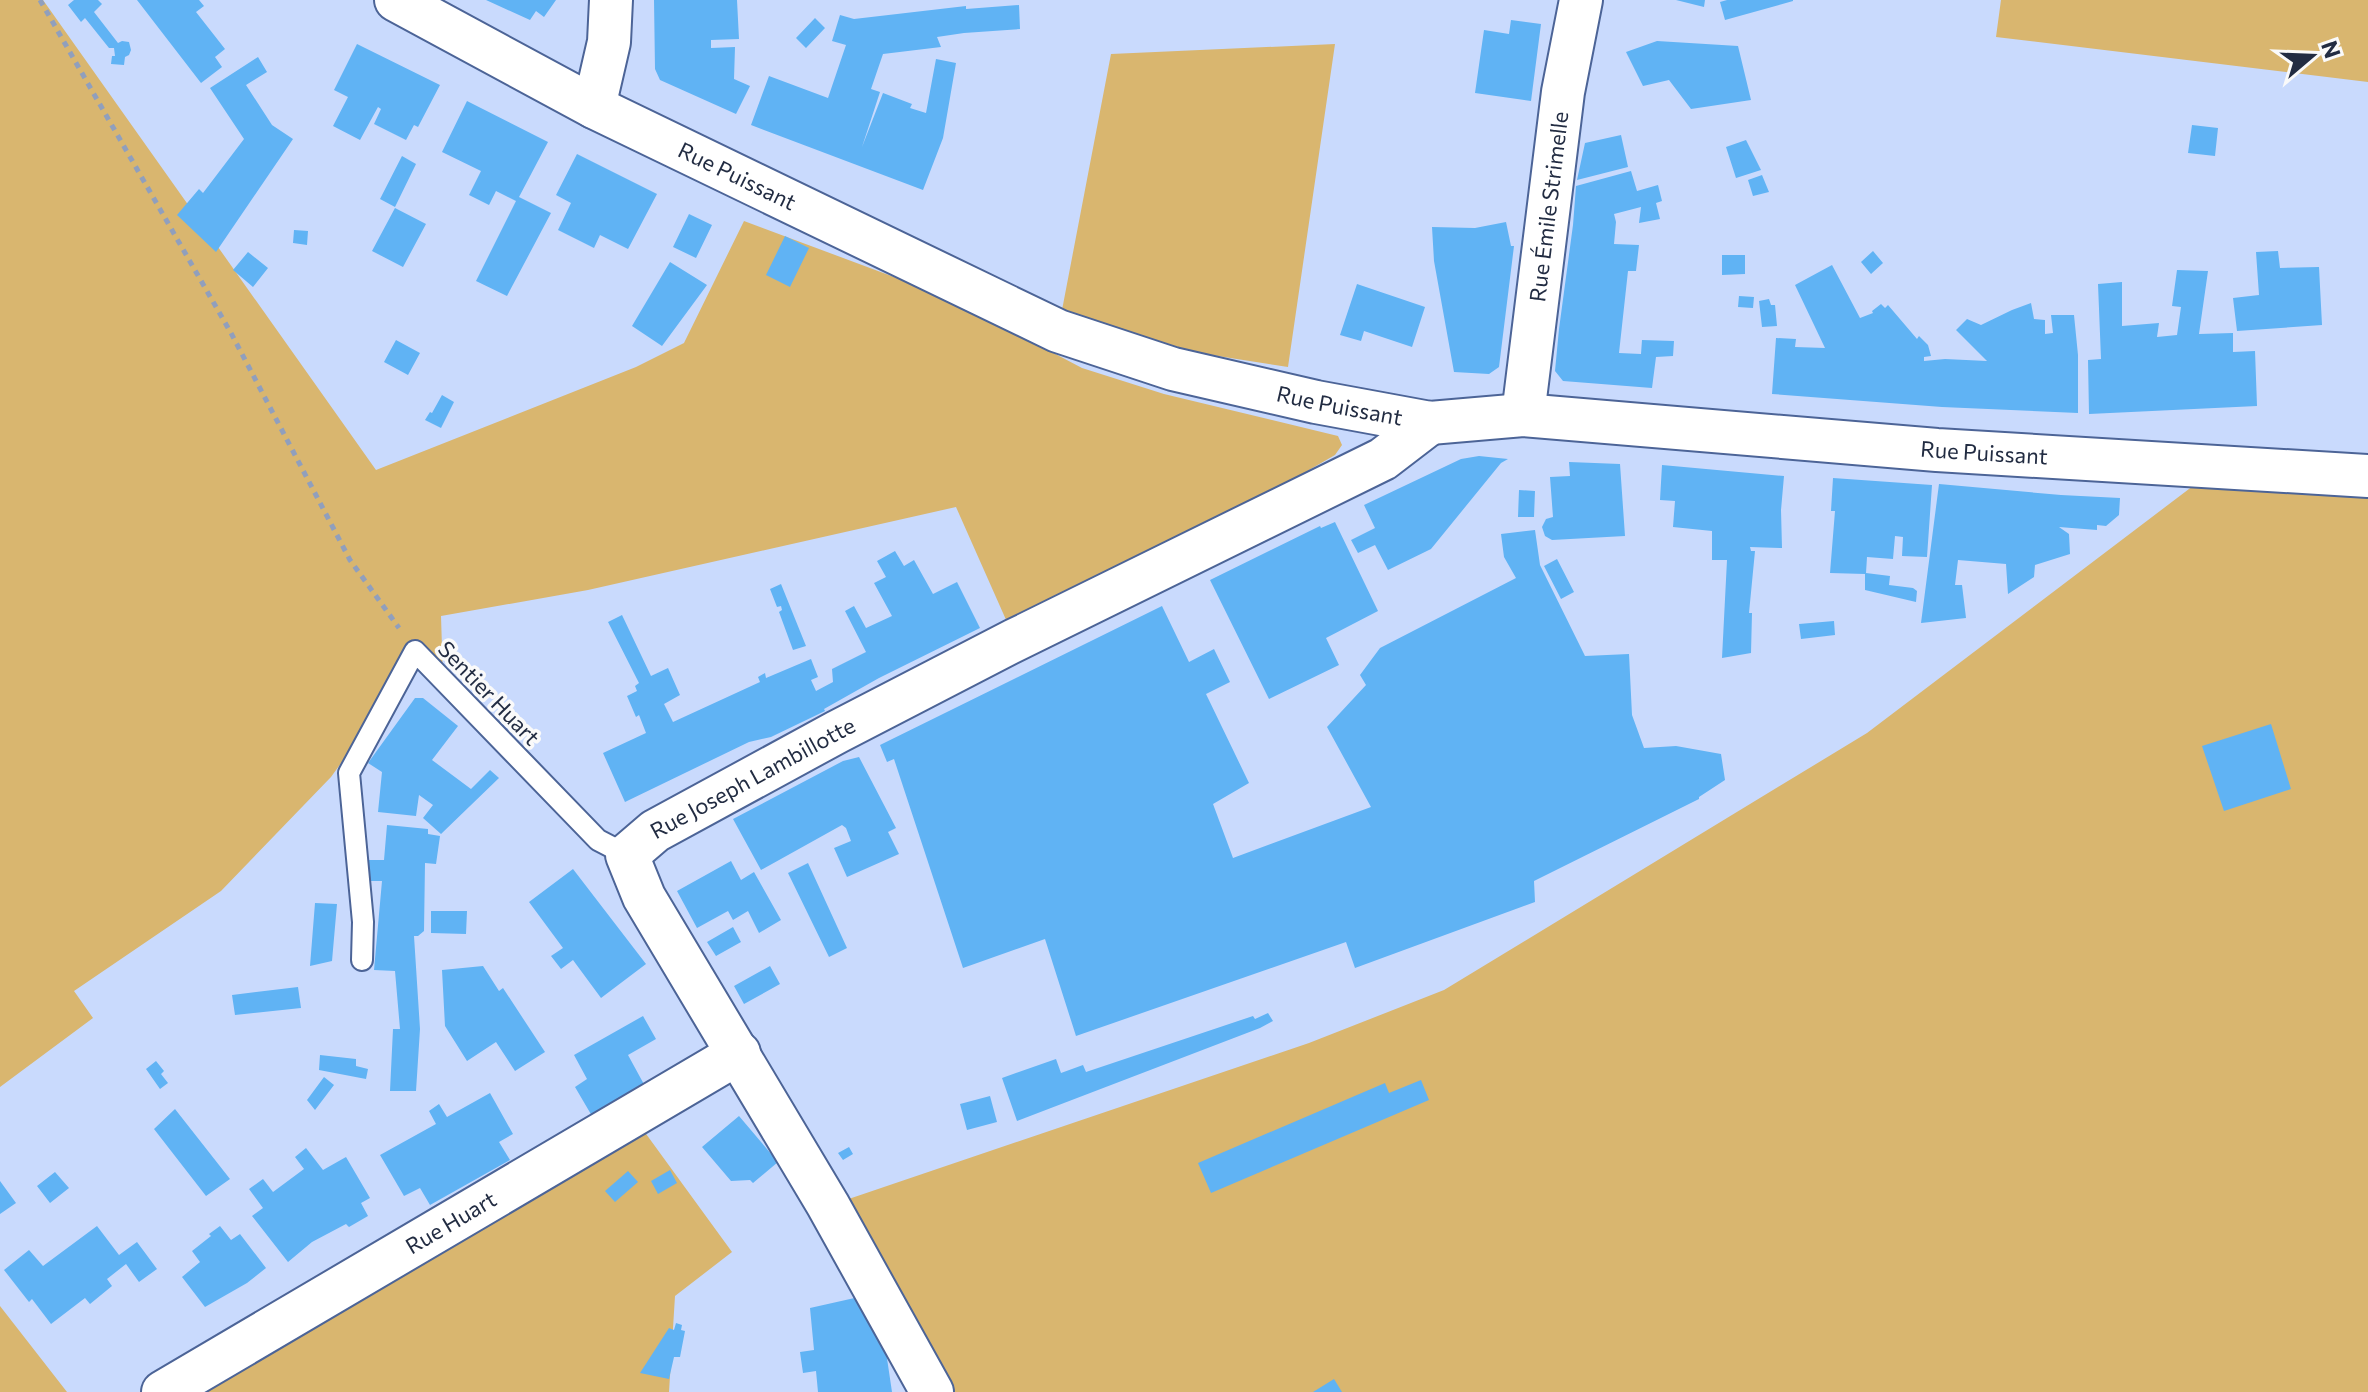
<svg xmlns="http://www.w3.org/2000/svg" width="2368" height="1392" viewBox="0 0 2368 1392" font-family="Commissioner,sans-serif">
<style>
.green{fill:#d9b66f}
.building{fill:#60b3f4}
.lines{fill:none;stroke-linecap:round;stroke-linejoin:round}
.service-casing{stroke:#4c6497;stroke-width:24}
.minor-casing{stroke:#4c6497;stroke-width:46}
.path{stroke:#909fbd;stroke-width:5;stroke-dasharray:6 6;stroke-linecap:butt}
.service{stroke:#fff;stroke-width:20}
.minor{stroke:#fff;stroke-width:42}
.labels{text-anchor:middle;stroke-width:7;stroke-linejoin:round;paint-order:stroke}
.street-label{font-size:22px;fill:#222c42;stroke:#fafafa}
</style>
<rect width="100%" height="100%" fill="#c9dafd"/>
<!-- green -->
<path class="green" d="M0,0H43L376,470L636,367L684,343L744,221L945,296L1082,368L1164,394L1338,436L1342,445L1335,455L1015,640L956,507L588,590L441,616L443,680L416,652L394,690L331,777L221,891L74,991L93,1018L0,1087Z
M2001,0H2368V82L1996,37Z
M1335,44L1288,367L1058,331L1111,54Z
M2218,467L2368,491V1392H932L828,1206L1309,1043L1444,990L1867,733Z
M633,1116L732,1252L675,1296L669,1392H163Z
M0,1306L67,1392H0Z"/>
<!-- building -->
<path class="building" d="M74,0H98L102,4L94,12L118,43L122,41L129,42L131,50L129,55L125,57L124,65L111,64L112,56H115L114,48H109L85,18L81,22L68,5Z
M137,0H199L204,6L196,12L225,49L215,57L222,67L201,83Z
M486,0H556L544,17L536,11L530,20Z
M654,0H737L739,39L711,40V48L735,47L734,79L750,86L736,114L660,80L655,69Z
M1676,0H1705L1704,7Z
M1727,0H1793V1L1725,20L1720,2Z
M1019,5L1020,29L964,33L937,37L941,47L883,54L871,89L880,92L862,147L883,93L912,104L910,108L926,113L936,59L956,63L943,138L923,190L751,125L769,76L828,98L846,45L832,41L840,15L854,19L966,6V9Z
M815,18L825,28L806,48L796,38Z
M1511,20L1541,24L1531,101L1475,93L1484,30L1509,34Z
M1657,41L1738,46L1751,100L1691,109L1669,80L1643,86L1626,52Z
M357,44L440,85L418,127L414,125L406,140L374,124L381,109L378,107L360,140L333,126L348,97L334,90Z
M258,57L267,72L246,85L272,125L293,139L216,252L177,215L199,189L203,193L244,139L210,88Z
M467,101L548,142L519,197L551,213L507,296L476,281L516,201L496,191L489,205L469,195L481,171L442,152Z
M2192,125L2218,128L2215,156L2188,153Z
M1621,135L1628,167L1577,180L1585,143Z
M1746,140L1761,170L1736,178L1726,147Z
M577,154L657,194L628,249L600,235L594,248L558,230L571,203L556,195Z
M402,156L416,164L395,207L380,199Z
M1631,171L1637,191L1658,185L1662,201L1656,203L1660,219L1639,223L1641,207L1614,214L1616,222L1614,244L1639,245L1636,271H1628L1619,353L1641,354L1642,340L1674,341L1673,356L1656,357L1652,388L1563,381L1555,371L1559,329L1573,225L1576,186Z
M1762,175L1769,192L1753,196L1748,180Z
M395,208L426,224L403,267L372,251Z
M689,214L712,225L696,258L673,247Z
M1506,222L1511,246H1514L1499,367L1489,374L1454,372L1434,261L1432,227L1475,228Z
M294,230L308,231L307,245L293,243Z
M785,236L809,248L790,287L766,275Z
M1873,251L1883,263L1871,274L1861,262Z
M2278,251L2280,268L2319,267L2322,325L2237,331L2233,298L2259,295L2256,252Z
M248,252L268,268L253,287L233,270Z
M1722,255H1745V274L1722,275Z
M670,262L707,285L662,346L632,326Z
M1832,265L1860,318L1873,313L1872,311L1881,304L1885,308L1888,305L1917,339L1919,336L1928,345L1931,356L1924,357V361L1945,359L1987,361L1956,330L1967,319L1981,325L2012,310L2031,303L2034,319L2045,320V334L2053,333L2051,315H2074L2078,355V413L1942,407L1772,394L1776,338L1796,339L1795,347L1825,348L1795,285Z
M2177,270L2208,271L2199,334L2233,333V352L2255,351L2257,406L2089,414L2088,360L2101,359L2098,284L2122,282V326L2159,323L2157,337L2177,335L2181,307L2172,306Z
M1357,284L1425,307L1412,347L1364,331L1361,341L1340,335Z
M1739,296L1754,297L1753,308L1738,307Z
M1769,299L1771,305H1775L1777,326L1762,327L1759,301Z
M396,340L420,353L408,375L384,362Z
M442,395L454,402L441,428L425,420L430,412L432,413Z
M1479,456L1508,459L1501,463L1431,549L1388,570L1375,545L1358,553L1351,540L1375,528L1364,505L1461,459Z
M1569,462L1620,464L1625,536L1552,540L1545,536L1542,527L1546,519L1553,517L1550,477L1570,476Z
M1662,465L1784,476L1781,510L1782,548L1750,547L1751,551H1755L1749,613H1752L1751,653L1722,658L1727,560H1712V531L1673,527L1675,501L1660,500Z
M1833,478L1932,485L1927,557L1902,556L1903,537L1895,536L1893,559L1867,557L1866,573L1890,576L1889,585L1913,588L1917,591L1916,602L1865,590V574L1830,573L1835,511H1831Z
M1939,484L2061,495L2120,498L2119,515L2106,526L2097,525V530L2059,527L2069,534L2070,554L2035,565L2034,577L2008,594L2006,564L1958,560L1955,585H1962L1966,618L1921,623Z
M1519,490L1535,491L1534,517H1518Z
M1335,522L1378,611L1326,638L1339,665L1269,699L1210,580L1320,526L1321,528Z
M1535,530L1540,565L1585,656L1629,654L1632,715L1644,748L1676,746L1721,754L1725,780L1699,797V799L1534,881L1535,902L1355,968L1346,942L1076,1036L1045,939L963,968L894,759L887,762L880,745L1162,606L1189,662L1214,649L1230,682L1206,694L1249,783L1213,804L1233,858L1371,807L1327,727L1366,685L1360,675L1380,648L1516,578L1504,557L1501,534Z
M895,551L904,566L914,560L933,594L957,582L980,628L879,678L824,709L825,711L771,737L749,742L625,802L603,753L646,733L639,715L636,717L627,696L637,691L635,686L639,683L608,622L622,615L651,676L668,668L680,695L664,704L673,722L760,682L758,677L765,673L766,678L811,659L818,677L811,680L816,691L833,682L832,669L866,652L845,611L854,606L866,628L892,616L874,583L886,577L877,561Z
M1557,559L1574,592L1561,599L1544,566Z
M781,584L806,646L793,650L779,612L782,610L781,606L777,607L770,589Z
M1834,621L1835,635L1801,639L1799,624Z
M415,698H423L458,726L432,760L471,789L490,770L499,778L441,834L423,818L433,805L419,795L416,816L378,812L382,772L368,763Z
M2271,724L2291,789L2224,811L2202,746Z
M859,757L896,828L888,832L899,854L847,877L834,848L851,841L846,828L842,825L761,870L733,819L843,761Z
M387,825L428,829V834L440,836L436,864L425,863L424,931L418,936H414L420,1029L416,1091H390L393,1029H400L395,971L374,970L382,881H367L365,860H384Z
M731,861L741,880L754,872L781,920L759,933L748,911L733,920L728,911L697,928L677,891Z
M808,863L847,948L829,957L788,873Z
M573,869L646,964L601,998L573,960L561,969L551,956L563,948L529,902Z
M315,903L337,904L332,961L310,966Z
M431,911H467L466,934L431,933Z
M733,927L741,942L716,956L707,942Z
M483,966L499,991L503,988L545,1052L515,1071L496,1042L467,1061L445,1026L442,970Z
M770,966L780,984L744,1004L734,986Z
M298,987L301,1008L235,1015L232,995Z
M1268,1013L1273,1021L1260,1028L1017,1121L1002,1078L1056,1059L1061,1073L1083,1065L1086,1072L1253,1016L1255,1019Z
M643,1016L656,1039L628,1055L646,1088L592,1116L575,1087L587,1079L574,1055Z
M320,1055L356,1059V1066L368,1069L366,1079L319,1070Z
M156,1061L164,1071L161,1074L168,1083L160,1089L146,1069Z
M324,1077L334,1085L315,1110L307,1100Z
M1421,1080L1429,1100L1211,1193L1198,1163L1385,1083L1389,1093Z
M490,1093L513,1134L499,1142L510,1160L430,1205L420,1188L404,1196L380,1155L436,1124L429,1111L439,1104L447,1117Z
M990,1096L997,1122L967,1130L960,1104Z
M175,1109L230,1179L206,1196L154,1129Z
M739,1116L778,1162L753,1183L750,1180L731,1181L702,1147Z
M849,1147L853,1154L843,1160L838,1153Z
M306,1148L323,1170L346,1157L370,1198L361,1203L368,1216L349,1227L346,1224L312,1242L288,1262L252,1216L263,1208L249,1189L263,1179L273,1192L304,1169L295,1157Z
M670,1170L677,1183L658,1194L651,1181Z
M628,1171L638,1182L615,1202L605,1191Z
M55,1172L69,1188L50,1203L37,1186Z
M0,1181L16,1203L0,1214Z
M97,1226L119,1255L137,1242L157,1269L139,1282L126,1264L107,1279L112,1286L90,1304L85,1298L51,1324L32,1299L29,1302L4,1270L29,1250L43,1266Z
M220,1226L231,1240L240,1234L266,1268L247,1283L205,1307L182,1277L200,1262L192,1251L211,1236L209,1234Z
M859,1297L885,1345L892,1392H818L816,1371L803,1373L800,1352L814,1350L810,1308Z
M676,1323L682,1325L681,1330L685,1331L680,1357H674L669,1379L640,1373L669,1328L674,1330Z
M1334,1379L1342,1392H1313Z"/>
<g class="lines">
<!-- service casing -->
<g class="service-casing">
<path id="service" d="M362,960L363,922L349,773L415,651L598,840L627,855"/>
</g>
<!-- minor casing -->
<g class="minor-casing">
<g id="minor">
<path id="s1" d="M396,0L594,107L1058,331L1173,369L1316,402L1430,423L1523,415L1937,450L2368,476"/>
<path d="M594,107L609,42L611,0"/>
<path id="s2" d="M1523,415L1563,92L1581,0"/>
<path id="s3" d="M163,1392L739,1053"/>
<path id="s4" d="M932,1392L828,1205L644,897L627,855L655,831L837,732L1015,640L1383,459L1430,423"/>
</g>
</g>
<!-- path -->
<path class="path" d="M40,0L231,333L350,560L399,628"/>
<!-- service -->
<use href="#service" class="service"/>
<!-- minor -->
<use href="#minor" class="minor"/>
</g>
<g class="labels">
<!-- street labels -->
<g class="street-label">
<text dy="8" stroke="none"><textPath href="#s1" startOffset="384">Rue Puissant</textPath></text>
<text dy="8" stroke="none"><textPath href="#s2" startOffset="210">Rue Émile Strimelle</textPath></text>
<text dy="8" stroke="none"><textPath href="#s1" startOffset="1032">Rue Puissant</textPath></text>
<text dy="8" stroke="none"><textPath href="#s1" startOffset="1680">Rue Puissant</textPath></text>
<text transform="translate(489 693) rotate(46)" y="8">Sentier Huart</text>
<text dy="8" stroke="none"><textPath href="#s4" startOffset="766">Rue Joseph Lambillotte</textPath></text>
<text dy="8" stroke="none"><textPath href="#s3" startOffset="334">Rue Huart</textPath></text>
</g>
</g>
<!-- north arrow -->
<g transform="translate(2312 56) rotate(71)" stroke="#fafafa" stroke-width="6" paint-order="stroke">
<path d="M0-6L14 30L0 20L-14 30Z" fill="#222c42"/>
<text y="-12" font-size="22" font-weight="bold" text-anchor="middle" fill="#222c42">N</text>
</g>
</svg>
